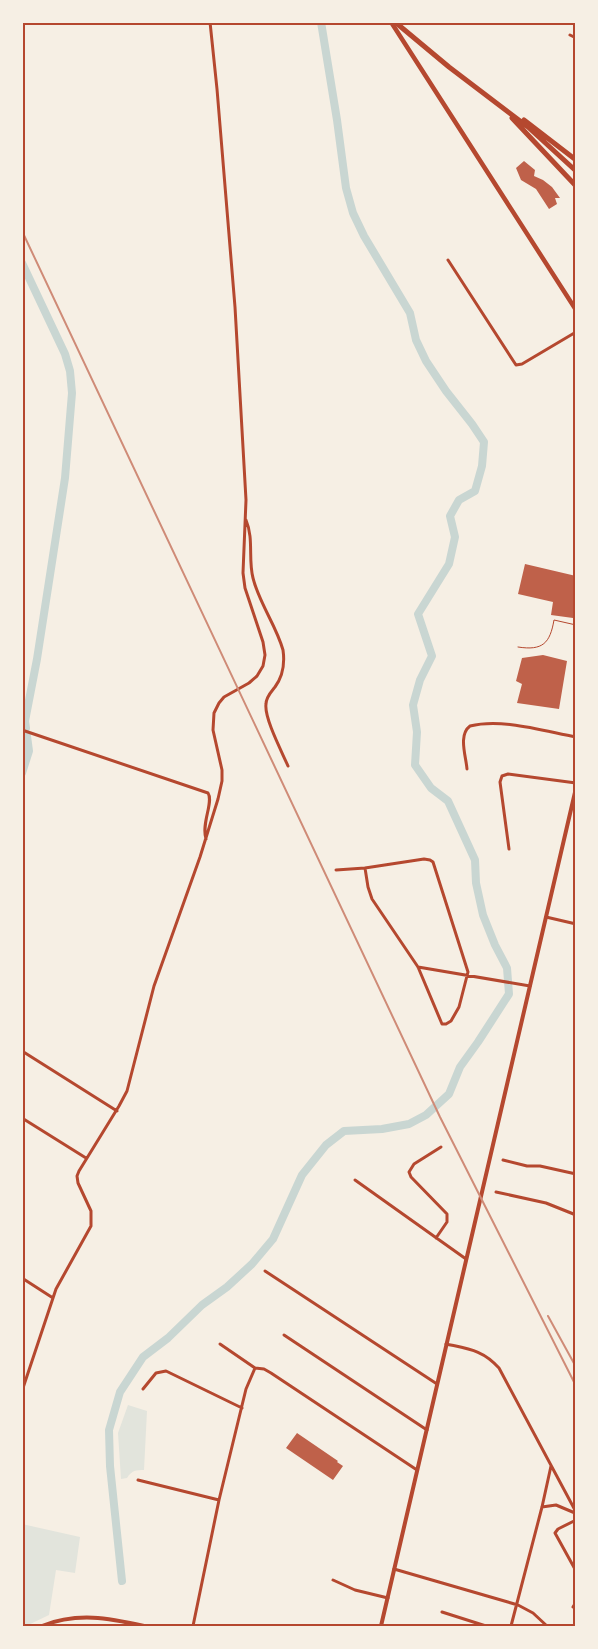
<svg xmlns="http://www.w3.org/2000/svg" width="598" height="1649" viewBox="0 0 598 1649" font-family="Poppins,sans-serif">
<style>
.green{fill:#e2e4dc}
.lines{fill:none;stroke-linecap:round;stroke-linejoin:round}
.canal{stroke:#c9d6d2;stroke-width:8}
.building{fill:#bf614a}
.service{stroke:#b5482f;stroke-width:1}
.minor{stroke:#b5482f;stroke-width:3}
.tertiary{stroke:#b5482f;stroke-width:4}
.secondary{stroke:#b5482f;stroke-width:4.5}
.primary{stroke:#b5482f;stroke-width:5}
.rail{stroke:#cf8b77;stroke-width:2}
.neatline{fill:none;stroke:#b5482f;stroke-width:2}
</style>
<rect width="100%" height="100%" fill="#f6efe4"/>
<!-- green -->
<path class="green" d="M128,1405L147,1411L144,1470C136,1470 132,1470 127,1478L121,1479L118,1433Z
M22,1524L80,1537L75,1573L56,1570L49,1615L26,1626H22Z"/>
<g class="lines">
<!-- canal -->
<path class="canal" d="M22,263L65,354L70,371L72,393L65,478L37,659L25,721L26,728
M22,773L29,751L27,736
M122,1581L110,1466L109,1430L120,1392L143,1357L168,1338L202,1305L227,1287L252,1264L273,1239L302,1175L326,1145L344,1131L382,1129L409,1124L426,1115L449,1094L460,1067L478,1042L509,994L507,968L495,945L483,915L476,883L475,860L448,801L431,788L415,765L417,732L413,705L420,680L432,656L418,614L449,564L455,537L450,516L459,500L475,491L482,466L484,442L472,424L446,391L426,361L416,340L410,313L364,236L353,213L346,188L337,120L321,22"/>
</g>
<!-- building -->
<path class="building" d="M524,161L535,170L534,176L543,180L552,187L560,198H555L557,204L549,209L536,189L521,180L516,168Z
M525,564L576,576V606L573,618L551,615L553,602L518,594Z
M543,655L567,661L559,709L517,703L522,684L516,681L522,658Z
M297,1433L338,1461L337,1462L343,1466L333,1480L286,1448Z"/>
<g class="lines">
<!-- service -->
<path class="service" d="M518,647C543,651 550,643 554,620L576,625"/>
<!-- minor -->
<path class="minor" d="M570,35L576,38
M448,260L516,365L522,364L576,332
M246,520C254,539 248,559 253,578C259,603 276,625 283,650C285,664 283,676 275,687C271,692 266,697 266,704C264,718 282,752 288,766
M22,730L208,793C214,802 201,823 206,839
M467,769C466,756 458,735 470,726C502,718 544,731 576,737
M509,849L500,782L502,776L508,774L576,783
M336,870L365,868L424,859L430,860L433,862L468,972L459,1007L451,1021L446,1024H442L418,967L372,899L368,887L365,868
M546,917L576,924
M418,967L530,986
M22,1051L117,1111
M22,1118L86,1158
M503,1160L527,1166H540L576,1174
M355,1180L466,1259
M496,1192L546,1203L576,1215
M436,1238L447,1222V1214L411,1177L409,1172L414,1164L441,1147
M265,1271L437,1384
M22,1278L53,1298
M284,1335L427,1430
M220,1344L255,1368
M446,1344C469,1349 483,1350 499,1368L576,1512
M255,1368L264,1369L271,1373L417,1470
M143,1389L156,1373L166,1371L242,1408
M22,1391L56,1289L91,1226V1211L78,1183L77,1176L79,1171L119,1106L127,1091L154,986L200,857L218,799L222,781V770L213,730L214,713L219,703L224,697L249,683L257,676L263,666L265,655L263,642L245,588L243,573L246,500L235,307L217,89L210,22
M138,1480L219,1500
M542,1507L556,1505L575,1513
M576,1520L558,1529L555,1533L576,1571
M394,1569L518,1605L533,1613L547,1626
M333,1580L355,1590L388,1598
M573,1607L576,1602
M442,1612L486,1626
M193,1626L219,1500L246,1389L255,1368
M511,1626L542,1507L551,1466"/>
<!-- tertiary -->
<path class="tertiary" d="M42,1626C77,1612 109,1618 144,1626
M381,1626L576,788"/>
<!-- secondary -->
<path class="secondary" d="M391,22L576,310"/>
<!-- primary -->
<path class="primary" d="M395,22L449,67L528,127L576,171
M512,118L576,186
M524,120L576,160"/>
<!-- rail -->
<path class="rail" d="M22,231L440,1117L576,1386
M548,1316L576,1367"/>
</g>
<!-- border -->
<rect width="598" height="1649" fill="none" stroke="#f6efe4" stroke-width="48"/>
<rect x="24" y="24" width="550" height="1601" class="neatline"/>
</svg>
